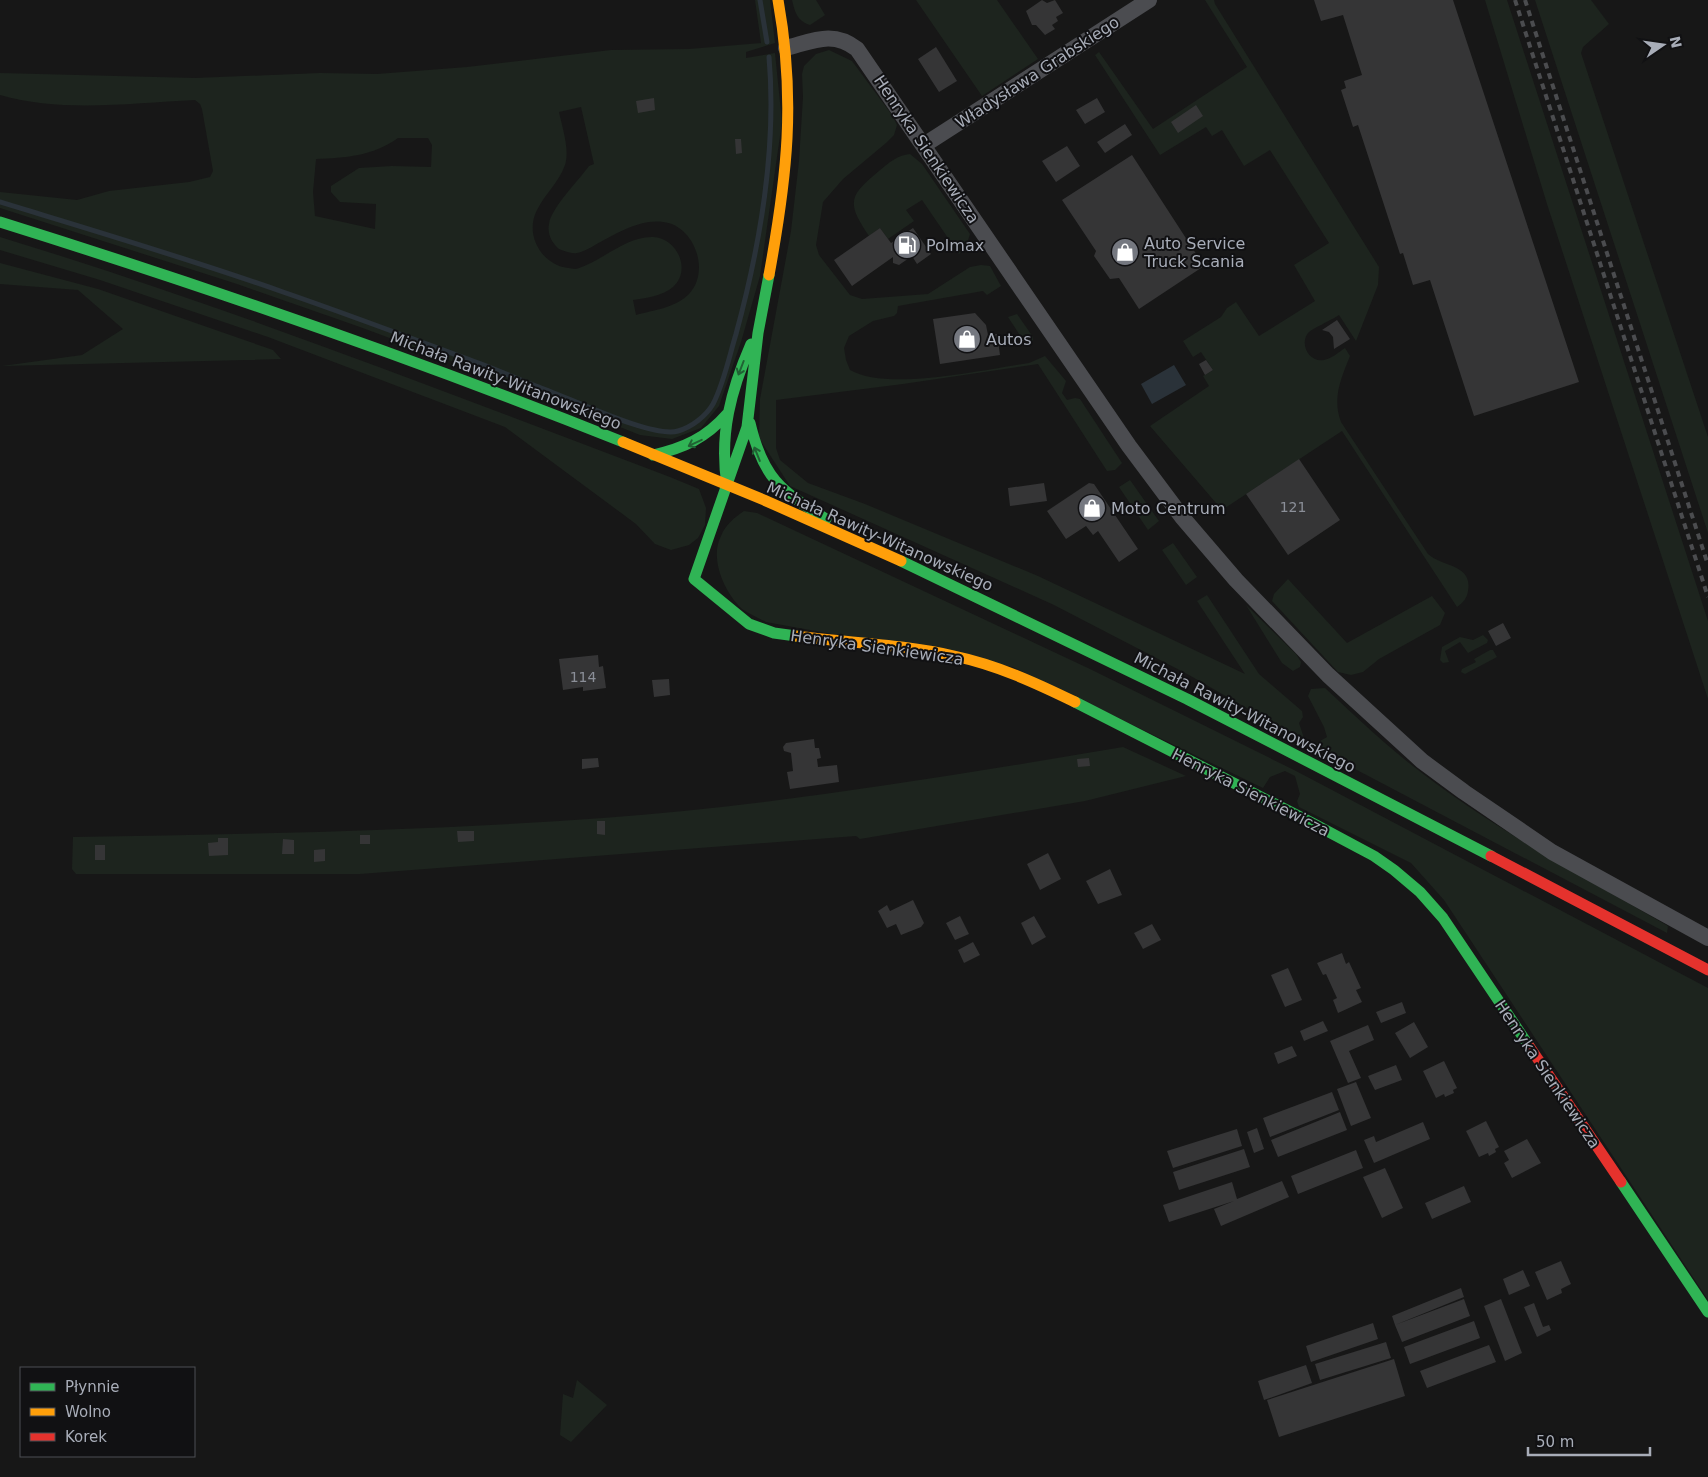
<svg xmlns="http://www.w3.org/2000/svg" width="1708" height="1477" viewBox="0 0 1708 1477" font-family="'DejaVu Sans',sans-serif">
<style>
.green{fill:#1d241e;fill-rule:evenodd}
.water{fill:#2a3239}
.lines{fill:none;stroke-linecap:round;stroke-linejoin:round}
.stream{stroke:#2a3239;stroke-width:5}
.building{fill:#353536}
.street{stroke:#4b4c50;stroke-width:16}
.fast{stroke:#30b455;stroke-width:11}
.slow{stroke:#ff9f0a;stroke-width:11}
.jam{stroke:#e5322d;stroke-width:11}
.rail{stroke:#4b4c4f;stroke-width:4;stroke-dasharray:6 5;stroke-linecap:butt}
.oneway{stroke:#206234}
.labels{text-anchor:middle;stroke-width:4;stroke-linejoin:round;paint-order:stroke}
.number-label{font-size:14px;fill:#8b8f98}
.street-label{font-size:16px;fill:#a8adb8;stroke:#111113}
.poi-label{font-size:16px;fill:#a8adb8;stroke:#111113;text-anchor:start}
</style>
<rect width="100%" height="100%" fill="#171717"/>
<!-- green -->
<path class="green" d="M755,0H770L775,43L746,52V58L775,53L782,122L760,276L741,342L719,406L701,428L672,439L640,435L489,375L360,327L237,284L0,208V192L77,200L109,191L189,182L210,177L213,171L202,109L200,104L195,100C131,103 62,113 0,95V73L195,78L320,73L377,74L467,67L611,50L689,49L761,43ZM581,107L594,164L589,166C579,180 551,208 549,224C547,234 552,243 559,249C565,251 571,254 577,253C583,252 590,248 595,245C616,234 639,219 663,222C694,225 711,271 689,294C675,308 654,310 636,315L633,300C645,298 663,296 673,287C692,270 677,238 653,237C626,236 601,262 576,269C570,268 563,268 557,265C537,256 526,231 537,210C545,194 559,182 565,165C570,149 562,127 559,112ZM398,138H428L432,145L431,167L392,166L359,168L331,186V192L340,202L376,204L375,229L315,216L313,192L316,159C345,158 373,156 398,138Z
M792,0H816L825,15L810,25C797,21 795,12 792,0Z
M916,0H997L1038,59L982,96Z
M1205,0H1214L1215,4L1379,267L1378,285L1356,341L1339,315C1332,320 1311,329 1308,333C1299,345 1310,363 1324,360C1331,359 1339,352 1345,348L1350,356C1341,379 1332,398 1341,422L1428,554C1442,567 1473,564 1468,591C1467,598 1463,603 1457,607L1342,431L1222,510L1150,426L1209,386L1203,376L1213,370L1201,352L1193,357L1183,341L1221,317L1227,308L1236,302L1259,336L1315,301L1294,265L1329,243L1270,150L1244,166L1222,130L1212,136L1206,127L1160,155L1095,55L1099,52L1153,129L1247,67Z
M1485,0H1507L1708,621V699L1547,204Z
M1535,0H1591L1609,24L1583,47L1581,53L1708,437V533Z
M829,50L852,61L892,115L897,125L894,135L886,143L843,179L823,202L816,245L819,255L850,295L862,299L928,294L970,267L981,265L990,266L1001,286L987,295L983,291L898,306L897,313L894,316L873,321L849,336L844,348L846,360L850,370C888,392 985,369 1029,363L1045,356L1066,381L1062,393L1067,400L1075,398L1080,399L1122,463L1115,470L1107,471L1038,364L903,384L776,400V448L780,460L808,483L865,504L1038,576L1245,674L1197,601L1207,595L1259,674L1302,711L1303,717L1299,723L1304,738L1315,744L1327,737L1324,727L1308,696L1311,689L1325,688C1351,712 1377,737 1404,759C1485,824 1578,874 1668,926L1667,933L1336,759L1189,675L1054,605L790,486L759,438L760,399L791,231L799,161L803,97L802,74L804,66L816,54Z
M910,154L922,164L970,234L966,247L959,254L922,200L906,210L914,221L888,239L880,228L869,236C846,202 849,196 879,171C889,163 897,155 910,154Z
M0,237C227,306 448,393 670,477L699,489L706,508L705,525L698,538L689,545L671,550L655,544L636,524L505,427L268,337L100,280L0,250Z
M0,263L98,289L273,350L281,359L2,366L82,355L123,329L78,290L0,284Z
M1017,314L1033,337V341L1027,346L1008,317Z
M1130,480L1159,521L1148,530L1119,487Z
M744,511L757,513L1090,669L1296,771L1708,988V1300L1444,900L1411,863L1299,807L1297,801L1300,794L1295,776L1285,771L1270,777L1263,788L1013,667L766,622C759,618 749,614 742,609C725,593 709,559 721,536C726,524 734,518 744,511Z
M1173,543L1197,577L1186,585L1162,550Z
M1288,579L1347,643L1432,596L1445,613L1440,625L1379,659L1363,672L1351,675L1338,672L1272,601L1274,594Z
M1246,605L1296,654L1301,662L1300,667L1293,671L1282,663Z
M1483,635L1488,640L1487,643L1468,653L1460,642L1445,651L1449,662L1443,663L1440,660L1442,647L1460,637L1473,640Z
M1490,650H1493L1497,657L1465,674L1461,672L1462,669L1476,662L1474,659Z
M1123,747L1186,776L1085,801L860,839L856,836L360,874H76L72,869L73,837C250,834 426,831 603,818C778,805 951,776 1123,747Z
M577,1380L607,1405L571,1442L560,1435L563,1394L573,1398Z"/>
<!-- water -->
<path class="water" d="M1174,365L1186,385L1152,404L1141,384Z"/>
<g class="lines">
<!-- stream -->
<path class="stream" d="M760,0L767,42
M0,202C95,231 190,259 283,292C347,314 410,338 473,361C494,368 514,378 536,386C566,396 652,439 678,431C692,427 706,416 713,404C724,383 729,357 736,334C760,246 777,149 769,57"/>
</g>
<!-- building -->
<path class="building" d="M1042,0L1047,3L1055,0L1063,13L1056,17L1058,21L1052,25L1055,29L1045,35L1036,25H1032L1026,11Z
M1314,0H1453L1579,382L1474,416L1430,280L1413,285L1403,253L1400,254L1358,125L1353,127L1341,90L1346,88L1344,81L1362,75L1343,15L1321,21Z
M936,47L957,81L939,92L918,59Z
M654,98L655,110L638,113L636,101Z
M1097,98L1105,112L1085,124L1076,110Z
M1196,105L1203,116L1178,133L1171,122Z
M1125,124L1132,135L1105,153L1097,142Z
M735,139H741L742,153L736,154Z
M1067,146L1080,166L1056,182L1042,161Z
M1132,155L1204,266L1139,309L1119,278L1110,279L1094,256L1096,251L1062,200Z
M880,228L891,243L913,228L931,254L917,264L912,256L899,265L893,263V257L852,286L834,260Z
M975,313L986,325L988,335L997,334L1000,355L940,364L933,319Z
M1337,320L1350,339L1334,349L1333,337L1329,332L1322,330Z
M1206,360L1213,370L1205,375L1199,364Z
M1299,459L1340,520L1288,555L1246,494Z
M1044,483L1047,501L1010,506L1008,488Z
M1089,483L1094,484L1138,549L1119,562L1098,531L1093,535L1086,526L1066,539L1047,511Z
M1503,623L1511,638L1496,646L1488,631Z
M598,655L599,667L603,666L606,688L583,691V687L563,690L559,659Z
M669,679L670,695L654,697L652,680Z
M814,739L815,748H819L821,758L817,759L818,767L837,765L839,782L790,789L787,772L793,771L791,753L784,751L783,747L786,743Z
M598,758L599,767L582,769V759Z
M1089,758L1090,766L1078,767L1077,759Z
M597,821H605V835L597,834Z
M457,831H474V841L458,842Z
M360,835H370V844H360Z
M218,838H228V855L209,856L208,843L218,842Z
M283,839L294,840V854H282Z
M95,845H105V860H95Z
M325,849V861L314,862V850Z
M1048,853L1061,879L1040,890L1027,864Z
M1110,869L1122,895L1098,904L1086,881Z
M913,900L924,923L921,927L901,935L896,924L887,928L878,911L887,905L890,911Z
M960,916L969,934L955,940L946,923Z
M1034,916L1046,937L1032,945L1021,923Z
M1152,924L1161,940L1143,949L1134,933Z
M973,942L980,955L964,963L958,950Z
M1342,953L1346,964L1349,962L1361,988L1356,990L1362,1002L1338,1013L1333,1000L1337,998L1326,974L1323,975L1317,963Z
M1288,968L1302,1000L1285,1007L1271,975Z
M1402,1002L1406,1013L1381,1023L1376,1012Z
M1323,1021L1328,1031L1304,1041L1300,1031Z
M1414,1022L1428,1047L1410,1058L1395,1033Z
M1368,1025L1374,1040L1349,1051L1361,1078L1348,1083L1330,1041Z
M1292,1046L1297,1056L1278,1064L1274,1053Z
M1444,1061L1457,1088L1453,1090L1454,1093L1445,1097L1444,1094L1436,1098L1423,1071Z
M1396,1065L1402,1080L1375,1090L1368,1076Z
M1356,1082L1371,1118L1351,1126L1337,1089Z
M1332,1092L1339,1110L1270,1137L1263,1118Z
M1340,1112L1347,1130L1278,1157L1271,1140Z
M1486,1121L1499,1147L1495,1149L1496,1152L1489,1156L1488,1153L1479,1157L1466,1131Z
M1423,1122L1430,1139L1374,1163L1364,1140L1374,1136L1376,1142Z
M1257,1128L1264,1149L1254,1153L1247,1132Z
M1237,1129L1242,1146L1173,1168L1167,1151Z
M1527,1139L1541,1163L1512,1178L1504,1163L1509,1160L1504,1151Z
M1244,1149L1250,1167L1179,1190L1173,1172Z
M1356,1150L1363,1168L1298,1194L1291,1176Z
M1385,1168L1403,1208L1382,1218L1363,1177Z
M1282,1181L1289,1197L1221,1226L1214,1209L1234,1201L1169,1222L1163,1205L1232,1182L1237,1199Z
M1464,1186L1471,1202L1432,1219L1425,1203Z
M1561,1261L1571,1284L1561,1289L1562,1293L1547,1300L1535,1272Z
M1523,1270L1530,1286L1509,1295L1503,1279Z
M1461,1288L1464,1297L1395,1325L1392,1316Z
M1464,1299L1470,1316L1402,1342L1395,1325Z
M1501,1299L1522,1353L1505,1361L1484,1306Z
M1534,1303L1543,1327L1549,1325L1551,1330L1537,1337L1524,1307Z
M1474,1321L1480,1338L1410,1364L1404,1347Z
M1373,1323L1378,1339L1311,1362L1306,1346Z
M1386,1342L1391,1358L1320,1380L1315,1364Z
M1489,1345L1496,1362L1427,1388L1420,1371Z
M1394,1359L1405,1396L1279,1437L1267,1400Z
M1306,1365L1312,1383L1264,1400L1258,1381Z"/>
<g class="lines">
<!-- street -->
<path class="street" d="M786,48C813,41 833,30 857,49L1129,446L1182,517L1236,580L1328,675L1422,761L1464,792L1552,852L1708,938
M924,145L1149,0"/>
<!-- fast -->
<path class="fast" d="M0,222C211,288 418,360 623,442
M769,275L758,333L747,427L694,579L749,624L774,633L796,636
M750,423C763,478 780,490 826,519
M653,455C684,448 706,438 727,414
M727,485C719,434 731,390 751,344
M901,561L1187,699L1491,856
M1075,702L1314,824L1374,856L1394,870L1420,892L1443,918L1529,1046
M1621,1182L1708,1312"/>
<!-- slow -->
<path class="slow" d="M769,275C787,177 796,100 778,0
M623,442L764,500L901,561
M796,636C848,643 902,644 954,656C997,665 1036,683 1075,702"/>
<!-- jam -->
<path class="jam" d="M1491,856L1708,970
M1529,1046L1621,1182"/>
<!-- rail -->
<path class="rail" d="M1515,0L1708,597
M1525,0L1708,565"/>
</g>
<!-- one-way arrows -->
<defs><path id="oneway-shaft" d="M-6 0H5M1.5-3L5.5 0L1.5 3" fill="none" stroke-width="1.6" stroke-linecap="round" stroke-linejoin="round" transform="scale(1.25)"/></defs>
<g class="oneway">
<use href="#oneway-shaft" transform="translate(741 368) rotate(111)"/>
<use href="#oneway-shaft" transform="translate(695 443) rotate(155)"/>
<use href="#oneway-shaft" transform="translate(757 454) rotate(-112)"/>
</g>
<!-- icons -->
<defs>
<g id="fuel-disc" transform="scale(1.4375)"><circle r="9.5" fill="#757880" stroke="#111113"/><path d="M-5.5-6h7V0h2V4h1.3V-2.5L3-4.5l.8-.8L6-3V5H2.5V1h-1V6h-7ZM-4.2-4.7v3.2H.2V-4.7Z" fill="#fff"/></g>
<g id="shop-disc" transform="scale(1.4375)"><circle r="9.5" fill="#757880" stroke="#111113"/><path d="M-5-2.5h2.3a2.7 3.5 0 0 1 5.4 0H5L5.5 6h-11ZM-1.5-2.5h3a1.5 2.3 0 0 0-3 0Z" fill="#fff"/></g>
</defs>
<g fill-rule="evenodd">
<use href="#fuel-disc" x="907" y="245"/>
<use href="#shop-disc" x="1125" y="252"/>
<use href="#shop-disc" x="967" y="339"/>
<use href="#shop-disc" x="1092" y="508"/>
</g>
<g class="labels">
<!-- number labels -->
<g class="number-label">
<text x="1293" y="512">121</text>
<text x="583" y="682">114</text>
</g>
<!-- street labels -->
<g class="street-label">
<text transform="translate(1037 72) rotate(-33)" y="6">Władysława Grabskiego</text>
<text transform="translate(927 149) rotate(56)" y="6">Henryka Sienkiewicza</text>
<text transform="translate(506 380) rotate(21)" y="6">Michała Rawity-Witanowskiego</text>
<text transform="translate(880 536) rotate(24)" y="6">Michała Rawity-Witanowskiego</text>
<text transform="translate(877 647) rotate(8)" y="6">Henryka Sienkiewicza</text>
<text transform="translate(1245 712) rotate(27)" y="6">Michała Rawity-Witanowskiego</text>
<text transform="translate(1251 792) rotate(27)" y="6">Henryka Sienkiewicza</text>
<text transform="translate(1548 1074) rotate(56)" y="6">Henryka Sienkiewicza</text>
</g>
<!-- poi labels -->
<g class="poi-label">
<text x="1144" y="249">Auto Service<tspan x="1144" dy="18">Truck Scania</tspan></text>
<text x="926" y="251">Polmax</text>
<text x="986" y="345">Autos</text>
<text x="1111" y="514">Moto Centrum</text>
</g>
</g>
<!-- legend -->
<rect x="20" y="1367" width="175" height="90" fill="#111113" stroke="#4d4f55"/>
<rect x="30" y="1383" width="25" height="8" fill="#30b455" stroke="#4d4f55"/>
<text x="65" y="1392" font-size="15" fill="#a8adb8">Płynnie</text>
<rect x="30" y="1408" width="25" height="8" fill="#ff9f0a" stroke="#4d4f55"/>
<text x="65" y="1417" font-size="15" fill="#a8adb8">Wolno</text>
<rect x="30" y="1433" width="25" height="8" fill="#e5322d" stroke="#4d4f55"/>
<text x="65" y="1442" font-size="15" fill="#a8adb8">Korek</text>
<!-- north arrow -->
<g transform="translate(1663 45) rotate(77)" stroke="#111113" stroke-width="4" paint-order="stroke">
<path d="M0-4L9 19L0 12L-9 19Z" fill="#a8adb8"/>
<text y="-8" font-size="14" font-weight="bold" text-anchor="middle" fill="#a8adb8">N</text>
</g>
<!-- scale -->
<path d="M1528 1447v8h122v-8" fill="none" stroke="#a8adb8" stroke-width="2.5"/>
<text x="1536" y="1447" font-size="15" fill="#a8adb8" stroke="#111113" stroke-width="4" paint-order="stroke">50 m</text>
</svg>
